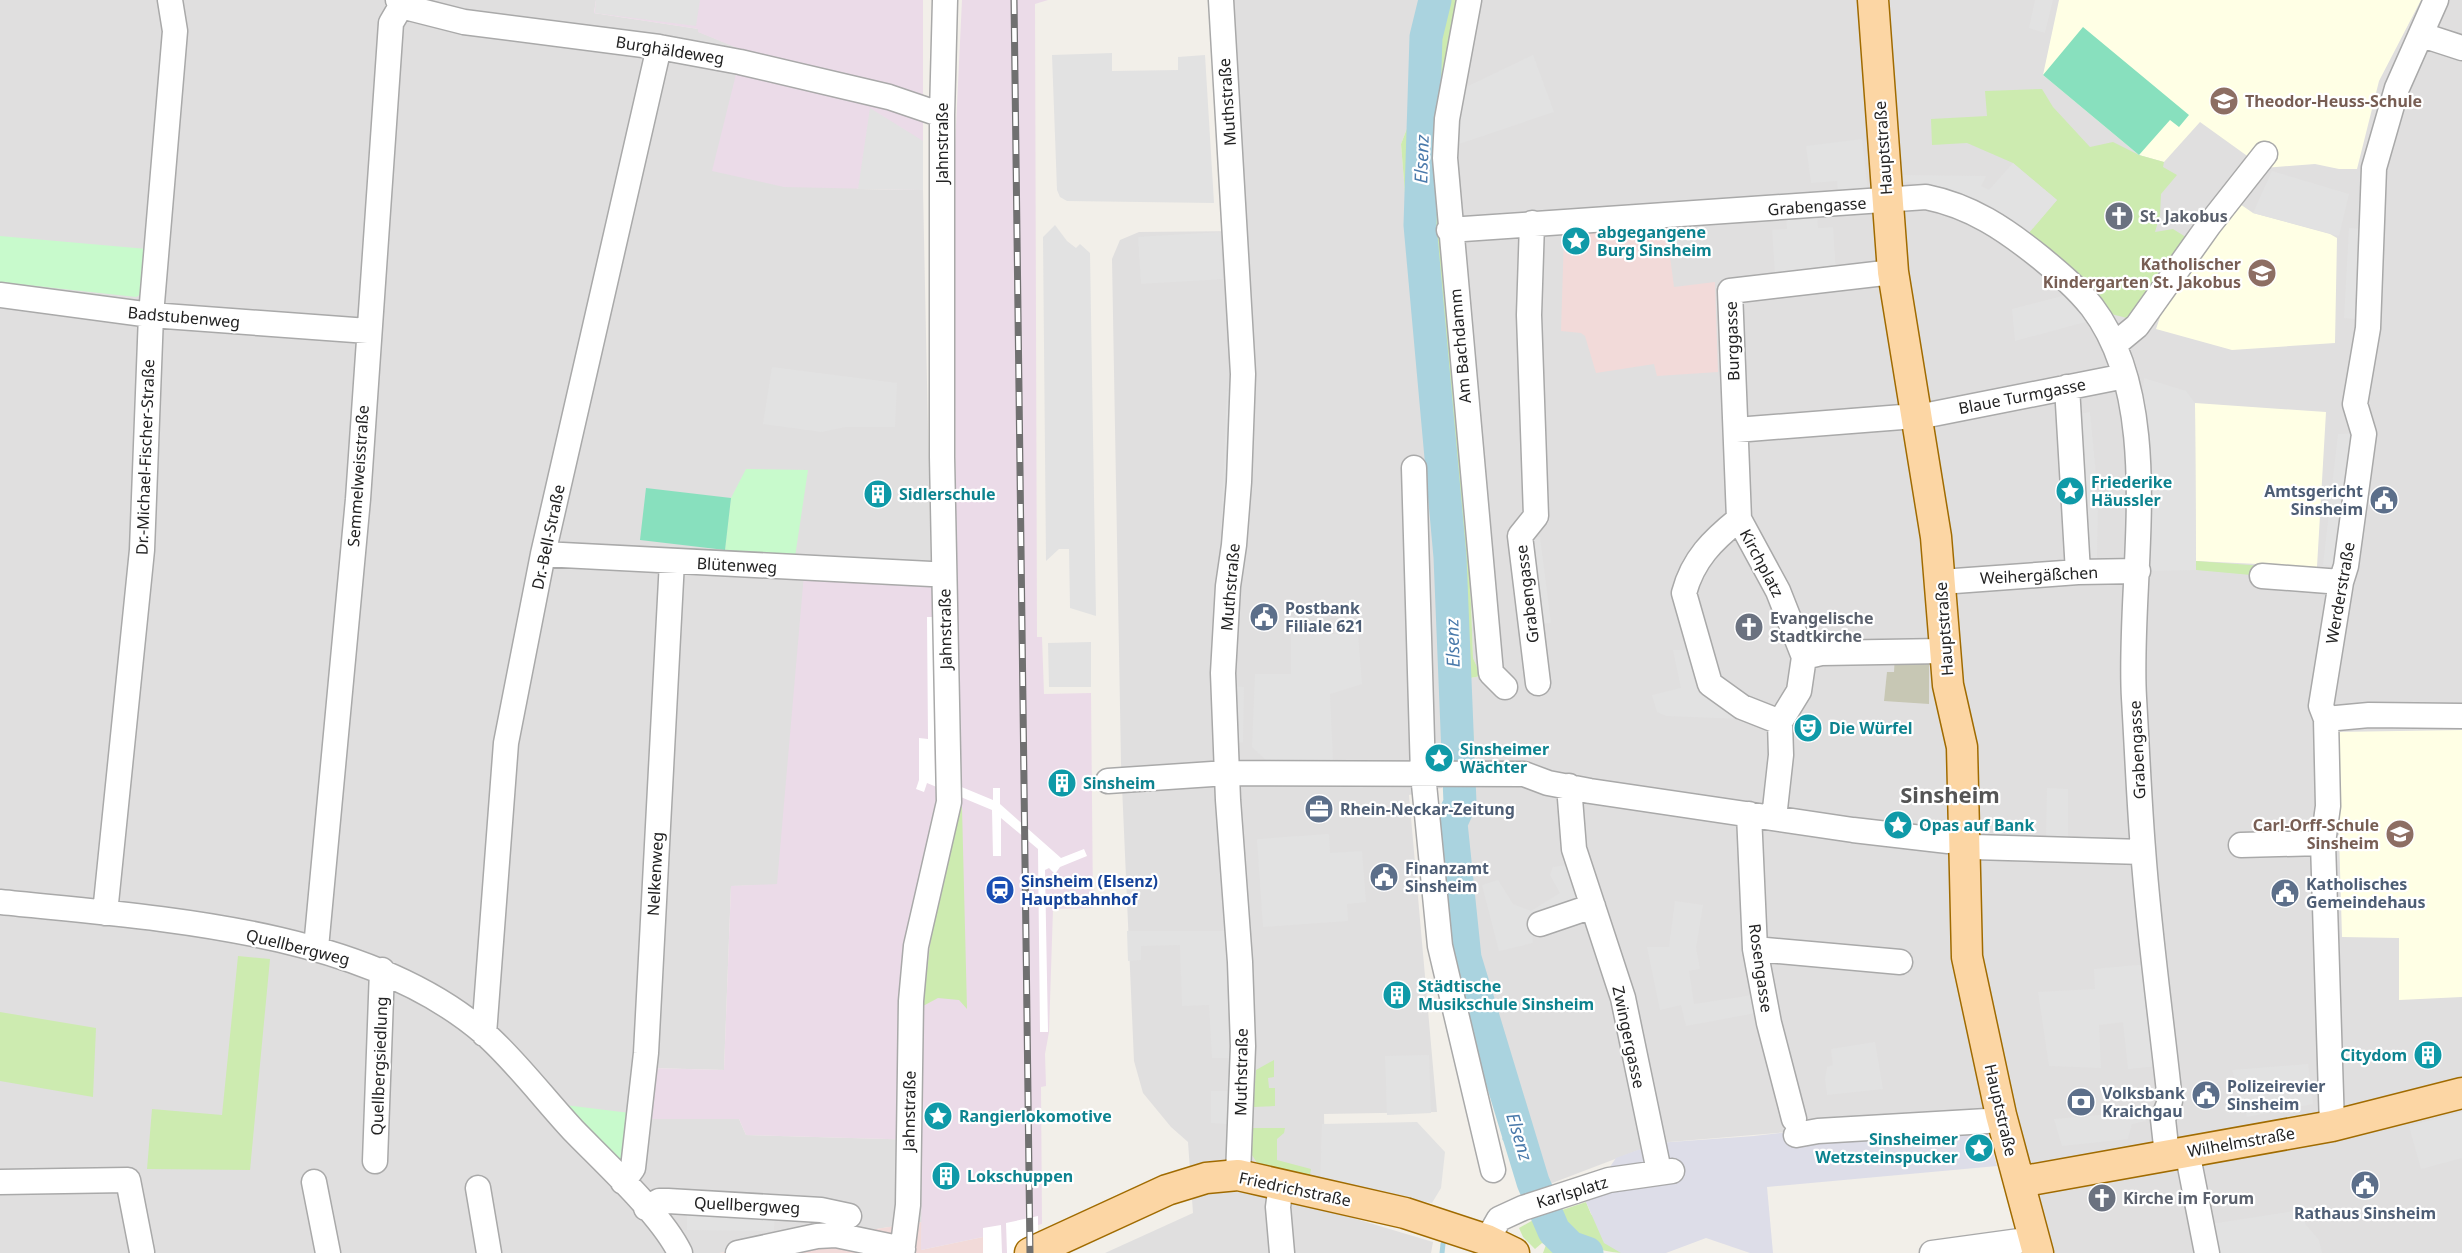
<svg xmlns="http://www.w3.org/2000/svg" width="2462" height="1253" viewBox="0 0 2462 1253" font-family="'Noto Sans',sans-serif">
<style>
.residential{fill:#e0dfdf}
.commercial{fill:#f2dad9}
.industrial{fill:#ebdbe8}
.education{fill:#ffffe5}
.construction{fill:#c7c7b4}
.grass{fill:#cdebb0}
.park{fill:#c8facc}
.pitch{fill:#88e0be}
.parking{fill:#e2e2e2}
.plaza{fill:#dddde8}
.pier{fill:#fff}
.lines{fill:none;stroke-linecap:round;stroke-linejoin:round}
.stream{stroke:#aad3df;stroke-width:5}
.river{stroke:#aad3df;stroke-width:33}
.minor-casing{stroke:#a9a9a9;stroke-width:27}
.major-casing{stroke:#a06b00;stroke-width:33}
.minor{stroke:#fff;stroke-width:24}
.major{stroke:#fcd6a4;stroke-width:30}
.rail-casing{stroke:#707070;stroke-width:7}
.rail{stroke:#fff;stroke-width:4.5;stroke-dasharray:14;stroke-linecap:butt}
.labels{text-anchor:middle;stroke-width:4.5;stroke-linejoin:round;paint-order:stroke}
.street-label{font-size:16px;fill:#222;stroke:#fff}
.education-label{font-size:16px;font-weight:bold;fill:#785e54;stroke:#fff;text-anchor:end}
.worship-label{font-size:16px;font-weight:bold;fill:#5b616d;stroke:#fff;text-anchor:start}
.culture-label{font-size:16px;font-weight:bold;fill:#0d838f;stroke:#fff;text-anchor:start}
.service-label{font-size:16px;font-weight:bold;fill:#4e5e75;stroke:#fff;text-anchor:start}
.transit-label{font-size:16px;font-weight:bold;fill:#164399;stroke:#fff;text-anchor:start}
.water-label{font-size:18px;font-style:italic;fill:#4a7aab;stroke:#fff}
.district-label{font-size:22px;font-weight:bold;fill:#555;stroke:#fff}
</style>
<rect width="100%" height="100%" fill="#f2efe9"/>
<!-- residential -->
<path class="residential" d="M0,0H596L594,13L699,29V32L743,50L858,189L923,190L931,574L777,885L731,886L724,1070L650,1068L648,1119H739L746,1135L923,1140L922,1222L719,1253H0Z
M1226,0H1427L1415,108L1401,144L1444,673L1447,763L1442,788L1409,795L1437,1112L1324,1114L1326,1210L1433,1242L1431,1253H1105L1193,1213L1188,1142L1171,1127L1143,1093L1134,1061L1121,763L1112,259L1120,240L1139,232L1244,231Z
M1460,0H2462V1253H1938L2034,1239L2002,1121L1788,1132L1657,1143L1547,1185L1510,1082L1488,1004L1471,935L1459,870L1476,785L1470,678L1481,676L1473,658L1471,603L1450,308Z"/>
<!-- commercial -->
<path class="commercial" d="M1666,226L1674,287L1715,282L1718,372L1657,376L1654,364L1596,373L1585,336L1581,333L1561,331L1564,235Z
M922,1222L921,1250L983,1237V1253H719Z"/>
<!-- industrial -->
<path class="industrial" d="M596,0H923V190L784,187L712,171L742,50L698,32V29L594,13Z
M962,0H1048L1035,4L1037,637H1042L1044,694L1091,693L1093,908L1053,909L1049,1032L1045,1054L1046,1086L1041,1087L1042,1224L1038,1225V1253H983V1237L921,1250L922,1140L746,1135L739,1119H648L650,1068L724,1070L731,886L777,884L804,574H956L954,168Z"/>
<!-- education -->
<path class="education" d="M2059,0H2421L2379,81L2357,169H2339L2315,164L2264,168L2200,122L2164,162L2139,155L2043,75Z
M2237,202L2253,213L2330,234L2337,238L2335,343L2232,350L2156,329L2163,308Z
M2195,403L2326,412L2317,567L2196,561Z
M2462,730V997L2399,1000V938L2342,937L2336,732Z"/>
<!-- construction -->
<path class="construction" d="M1895,654H1929V704L1884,701L1887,672H1894Z"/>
<!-- grass -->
<path class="grass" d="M1427,0H1460L1441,107L1471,603L1473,658L1481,676L1470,678L1475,764L1447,763L1444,673L1401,144L1415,108Z
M2042,89L2053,107L2090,147L2113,142L2139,155L2164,162L2163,167L2177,175L2161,194L2160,215L2155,232L2173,229L2189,239L2134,316L2127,318L2111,314L2052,251L2027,235L2057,200L2013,163L1967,143L1932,145L1931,119L1987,116L1985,91Z
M2196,561L2263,566L2262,576L2196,570Z
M961,767L967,1009L959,1000L938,998L923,1006L934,910L953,841Z
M238,956L270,959L250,1170L147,1169L152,1109L222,1115Z
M0,1012L96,1028L93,1097L0,1081Z
M1274,1060V1077L1268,1078L1269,1088H1275V1106L1253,1107L1256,1070Z
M1251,1128H1285L1284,1133L1277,1139V1160L1311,1169L1309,1181L1259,1166L1250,1152Z
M1586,1202L1591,1214L1625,1253C1609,1253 1587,1248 1574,1237C1569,1233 1567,1228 1560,1225L1556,1212Z
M1535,1219L1541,1229L1567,1253H1543L1546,1245L1542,1243L1535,1249L1523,1237L1519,1228Z"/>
<!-- park -->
<path class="park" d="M0,236L147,249L145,292L136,297L0,282Z
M746,469L808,470L795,557L725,550L731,498Z
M565,1105L630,1113L627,1174Z"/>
<!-- pitch -->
<path class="pitch" d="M2083,27L2189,115L2179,127L2170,120L2139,155L2043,75Z
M646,488L731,498L725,550L640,540Z"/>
<!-- parking -->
<path class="parking" d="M596,0H700L696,26L595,13Z
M2035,0H2053L2045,33L2029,28Z
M1112,53V71L1178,70V57L1205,55L1214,203L1067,201L1060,197L1057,190L1052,55Z
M1533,55L1554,112L1453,146L1462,89Z
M870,108L923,141V190L858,189Z
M1862,139L1868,192L1838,196L1837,181L1811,183L1806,146Z
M2013,163L2057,200L2027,235L1979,202L1942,187L1900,181L1899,175L1986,176L1981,186L1989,190Z
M2272,171L2349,194L2339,236L2253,213Z
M1817,213L1818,228L1833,227L1836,273L1775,275L1772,230L1787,229L1786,215Z
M1055,225L1067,241L1076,248L1080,244L1090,253L1096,616L1070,608L1069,549H1059L1046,561L1043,237Z
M2349,228L2361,229L2356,319L2344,318Z
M1220,232L1223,279L1141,284L1138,237Z
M2066,295L2089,321L2015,341L2012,309Z
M772,367L897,383L895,427H845L822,432L763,424Z
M2144,378L2186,391L2195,403L2196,570L2144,571L2141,403Z
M1227,391L1235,392L1229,531L1221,530Z
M2090,412L2098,496L2097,562H2083L2073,415Z
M2353,433L2335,566L2323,565L2338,434Z
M1540,537L1551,623L1538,624L1528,538Z
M1291,634H1358L1362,684L1330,694L1333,761L1266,760L1252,747L1255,674H1291Z
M1091,642V687H1049L1048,643Z
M1673,650H1690L1699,693L1742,707V719L1666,716L1657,712L1652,695L1681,688Z
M1228,686L1244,687L1243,742L1229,745Z
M2047,788L2068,789V844L2046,841Z
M1329,834L1330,853L1362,851L1366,902L1347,904L1348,921L1263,927L1257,839Z
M1567,865L1579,904L1536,919L1531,913L1533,943L1499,951L1482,885L1498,880L1513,904L1531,911L1560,893L1550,875L1553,867Z
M1675,901L1703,905L1696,948L1700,969L1689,971L1694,1004L1753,995L1756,1013L1686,1026L1681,1005L1660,1010L1647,947H1669Z
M1127,931H1227L1229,1058H1212L1209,1005L1182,1006L1180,945L1141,946V960L1128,961Z
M2148,964L2159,1066L2128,1069L2123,1022L2099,1025L2101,1068L2049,1066L2038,992L2095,989L2094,969Z
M1875,1042L1883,1089L1827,1095L1825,1080L1827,1067L1833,1065L1831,1049Z
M1429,1055L1431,1113L1387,1115L1385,1056Z
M2308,1064L2313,1104L2247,1117L2232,1070Z
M1211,1091H1229L1228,1124L1211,1123Z
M2144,1111L2146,1121L2132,1124L2128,1139L2062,1146L2054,1119Z
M2462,1112V1158L2421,1169L2409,1126Z
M1417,1122L1445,1152L1441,1188L1432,1203L1320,1183L1322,1124Z
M687,1209L775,1210L774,1231L687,1230Z
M2300,1210L2306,1225L2319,1240L2322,1253H2216L2211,1224Z"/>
<!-- plaza -->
<path class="plaza" d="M1981,1110L1997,1166L1767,1187L1773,1253H1750L1706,1238L1666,1253H1621L1604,1243L1586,1202L1616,1158L1657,1143L1754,1136Z"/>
<!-- pier -->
<path class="pier" d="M927,617H933L935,776L993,800V788H1000V804L1061,858L1084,849L1087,856L1060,867L1055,874L1049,868L1045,870L1048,1032H1040L1038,849L1001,818V856H993L992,810L927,783L924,792L916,789L919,780V738L928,739Z
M1038,1216V1253H1007L1006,1223Z
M1001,1225L1002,1253H983V1228Z"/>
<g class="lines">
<!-- stream -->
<path class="stream" d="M1505,1139L1517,1129
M1442,1253L1443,1244"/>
<!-- river -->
<path class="river" d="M1435,0L1426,37L1420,225L1450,557L1460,803L1451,823L1465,958L1533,1182L1554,1231L1570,1247L1587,1253"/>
<!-- minor casing -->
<g class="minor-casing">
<path id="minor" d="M398,0L401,6L464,22L659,47L740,62L889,97L942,115
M1221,0L1243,374L1239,482L1234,545L1228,586L1223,673L1228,800L1240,962L1243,1046L1238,1175
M1469,0L1447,119L1445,158L1491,673L1505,687
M2422,35L2462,48
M1532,223L1529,315L1536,516L1520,536L1538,683
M1449,230L1926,197C1971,206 2005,229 2041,258C2059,273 2077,288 2092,307C2168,407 2127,580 2134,698C2137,748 2139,799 2143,849C2149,933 2161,1017 2170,1101L2163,1119L2167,1155
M0,295L151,315L368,331
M2114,345L2137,326L2209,225L2265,154
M2067,387L2078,572
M1736,430L1928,415L2125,376
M1414,468L1423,774L1440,946L1493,1170
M1739,519C1713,540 1693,559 1684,593L1710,684L1742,707L1780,722
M543,554L931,574
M2262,576L2341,582
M1941,582L2078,572L2138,571
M1804,657L1821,653L1943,651
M2326,719L2369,715L2462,716
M1108,781L1227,773L1524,774L1548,783L1590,791L1853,830L1948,841
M1569,786L1574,849L1623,998L1659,1171
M1749,814L1755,949L1769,1023L1794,1119
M1774,818L1781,755L1780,722L1799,691L1804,657L1778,591L1739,519L1730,291L1893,272
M2241,845L2323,843
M1973,847L2143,852
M0,902C154,918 362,928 484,1033C514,1059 545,1100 573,1130C604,1162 662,1215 680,1253
M105,913L142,550L151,315L175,31L170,0
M1540,924L1593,906
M316,948L358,499L391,23L401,6
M1755,949L1900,962
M484,1034L506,743L543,554L659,47
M2332,1126L2323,843L2328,806L2326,719L2321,706L2341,582L2346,566L2364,434L2355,404L2368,328L2374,168L2397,88L2436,0
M1796,1135L1818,1131L1987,1121
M2187,1151L2207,1253
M375,1161L382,970
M0,1182L128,1180L142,1252
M314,1182L328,1253
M623,1182L633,1168L646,1053L672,561
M1281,1184L1278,1207L1282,1253
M478,1188L489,1253
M646,1208L659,1201H668L821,1210L849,1216
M1487,1240L1499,1219L1523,1208L1609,1180L1672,1171
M738,1253L817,1236L836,1235L903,1249
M902,1253L908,1205L911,1001L916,946L949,802L942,457V115L945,0
M1932,1253L2034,1239"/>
</g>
<!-- major casing -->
<g class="major-casing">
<path id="major" d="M1873,0L1893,272L1936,537L1948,685L1962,747L1967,957L2001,1115L2038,1253
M2019,1182L2332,1126L2462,1093
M1030,1253L1167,1190L1206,1178L1238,1175L1405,1213L1487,1240L1514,1253"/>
</g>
<!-- minor -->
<use href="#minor" class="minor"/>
<!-- major -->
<use href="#major" class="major"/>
<!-- rail casing -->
<g class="rail-casing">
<path id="rail" d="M1014,0L1030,1253"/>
</g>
<!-- rail -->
<use href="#rail" class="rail"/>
</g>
<!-- icons -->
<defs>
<g id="school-disc" transform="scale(1.5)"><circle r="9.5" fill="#8d6e63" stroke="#fff"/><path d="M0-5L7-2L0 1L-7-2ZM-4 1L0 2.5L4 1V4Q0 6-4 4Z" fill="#fff"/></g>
<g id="church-disc" transform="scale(1.5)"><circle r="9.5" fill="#6b7280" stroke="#fff"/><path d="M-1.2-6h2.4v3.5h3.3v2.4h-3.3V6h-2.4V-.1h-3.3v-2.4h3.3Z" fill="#fff"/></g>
<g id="sight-disc" transform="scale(1.5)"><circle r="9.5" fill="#0f9aa8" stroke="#fff"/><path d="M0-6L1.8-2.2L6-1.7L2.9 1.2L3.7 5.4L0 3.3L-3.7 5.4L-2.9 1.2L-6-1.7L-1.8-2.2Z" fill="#fff"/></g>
<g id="building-disc" transform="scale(1.5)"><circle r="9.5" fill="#0f9aa8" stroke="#fff"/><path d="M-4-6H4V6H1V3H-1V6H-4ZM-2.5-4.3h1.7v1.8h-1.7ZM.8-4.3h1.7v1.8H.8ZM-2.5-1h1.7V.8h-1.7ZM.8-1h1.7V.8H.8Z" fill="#fff"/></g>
<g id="civic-disc" transform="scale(1.5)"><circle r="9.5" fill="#5c6f8a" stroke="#fff"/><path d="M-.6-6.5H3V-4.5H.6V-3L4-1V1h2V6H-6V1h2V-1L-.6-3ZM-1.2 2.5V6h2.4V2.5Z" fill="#fff"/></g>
<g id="theatre-disc" transform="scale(1.5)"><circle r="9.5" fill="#0f9aa8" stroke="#fff"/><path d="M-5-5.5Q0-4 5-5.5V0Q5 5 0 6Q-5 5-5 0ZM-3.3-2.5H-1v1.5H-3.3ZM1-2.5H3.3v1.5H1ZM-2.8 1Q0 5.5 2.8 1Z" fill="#fff"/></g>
<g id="office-disc" transform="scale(1.5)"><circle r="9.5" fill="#5c6f8a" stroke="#fff"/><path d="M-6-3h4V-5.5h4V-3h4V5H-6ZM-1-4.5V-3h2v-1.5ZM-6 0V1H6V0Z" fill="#fff"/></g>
<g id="station-disc" transform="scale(1.5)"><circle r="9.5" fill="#1a4fb4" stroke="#fff"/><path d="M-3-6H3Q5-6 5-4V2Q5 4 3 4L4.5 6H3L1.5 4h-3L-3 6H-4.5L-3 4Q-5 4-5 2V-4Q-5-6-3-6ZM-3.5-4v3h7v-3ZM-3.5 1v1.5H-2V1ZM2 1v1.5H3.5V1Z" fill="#fff"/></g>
<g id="bank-disc" transform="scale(1.5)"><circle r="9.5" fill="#5c6f8a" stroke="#fff"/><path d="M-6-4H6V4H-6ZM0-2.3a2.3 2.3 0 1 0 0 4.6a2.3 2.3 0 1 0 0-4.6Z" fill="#fff"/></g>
</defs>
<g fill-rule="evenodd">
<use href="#school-disc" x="2224" y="101"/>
<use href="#church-disc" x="2119" y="216"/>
<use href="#sight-disc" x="1576" y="241"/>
<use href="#school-disc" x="2262" y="273"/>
<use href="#sight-disc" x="2070" y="491"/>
<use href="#building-disc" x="878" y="494"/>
<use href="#civic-disc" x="2384" y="500"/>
<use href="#civic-disc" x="1264" y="617"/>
<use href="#church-disc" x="1749" y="627"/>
<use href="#theatre-disc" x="1808" y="728"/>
<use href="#sight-disc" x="1439" y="758"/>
<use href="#building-disc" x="1062" y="783"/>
<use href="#office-disc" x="1319" y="809"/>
<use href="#sight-disc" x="1898" y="825"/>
<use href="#school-disc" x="2400" y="834"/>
<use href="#civic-disc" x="1384" y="877"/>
<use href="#station-disc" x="1000" y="890"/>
<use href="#civic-disc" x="2285" y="893"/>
<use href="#building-disc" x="1397" y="995"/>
<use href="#building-disc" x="2428" y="1055"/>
<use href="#civic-disc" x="2206" y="1095"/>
<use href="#bank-disc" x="2081" y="1102"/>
<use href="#sight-disc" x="938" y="1116"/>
<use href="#sight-disc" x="1979" y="1148"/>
<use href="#building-disc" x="946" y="1176"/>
<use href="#civic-disc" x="2365" y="1185"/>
<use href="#church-disc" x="2102" y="1198"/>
</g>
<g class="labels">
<!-- street labels -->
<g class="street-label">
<text transform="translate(670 50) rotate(9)" y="6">Burghäldeweg</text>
<text transform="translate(1227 102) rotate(-94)" y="6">Muthstraße</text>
<text transform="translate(942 143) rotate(-90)" y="6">Jahnstraße</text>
<text transform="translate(1883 148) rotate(-94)" y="6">Hauptstraße</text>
<text transform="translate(1817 206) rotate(-4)" y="6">Grabengasse</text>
<text transform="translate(184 317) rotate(5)" y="6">Badstubenweg</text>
<text transform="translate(1732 341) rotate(-92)" y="6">Burggasse</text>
<text transform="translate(1460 346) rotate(-95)" y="6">Am Bachdamm</text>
<text transform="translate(2022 396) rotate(-11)" y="6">Blaue Turmgasse</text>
<text transform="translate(145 457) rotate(-88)" y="6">Dr.-Michael-Fischer-Straße</text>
<text transform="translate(358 476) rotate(-86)" y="6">Semmelweisstraße</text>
<text transform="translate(548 537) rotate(-78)" y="6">Dr.-Bell-Straße</text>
<text transform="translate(1762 563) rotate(62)" y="6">Kirchplatz</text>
<text transform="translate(737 565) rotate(3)" y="6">Blütenweg</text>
<text transform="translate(2039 575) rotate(-3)" y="6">Weihergäßchen</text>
<text transform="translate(1230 587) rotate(-85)" y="6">Muthstraße</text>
<text transform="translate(2340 593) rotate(-80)" y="6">Werderstraße</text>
<text transform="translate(1527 594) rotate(-97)" y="6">Grabengasse</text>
<text transform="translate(945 629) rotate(-91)" y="6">Jahnstraße</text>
<text transform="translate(1944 629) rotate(-94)" y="6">Hauptstraße</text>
<text transform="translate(2137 750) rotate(-93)" y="6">Grabengasse</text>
<text transform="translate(655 874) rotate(-87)" y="6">Nelkenweg</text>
<text transform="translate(298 947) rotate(14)" y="6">Quellbergweg</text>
<text transform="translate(1761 968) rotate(82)" y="6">Rosengasse</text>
<text transform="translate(1629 1037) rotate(78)" y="6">Zwingergasse</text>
<text transform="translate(379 1066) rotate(-88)" y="6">Quellbergsiedlung</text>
<text transform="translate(1241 1072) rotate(-89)" y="6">Muthstraße</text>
<text transform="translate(2001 1110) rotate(77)" y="6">Hauptstraße</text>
<text transform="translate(909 1111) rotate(-89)" y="6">Jahnstraße</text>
<text transform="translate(2241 1142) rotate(-10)" y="6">Wilhelmstraße</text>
<text transform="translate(1295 1189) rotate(12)" y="6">Friedrichstraße</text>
<text transform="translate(1572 1192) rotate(-17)" y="6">Karlsplatz</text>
<text transform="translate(747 1205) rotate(3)" y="6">Quellbergweg</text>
</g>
<!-- education labels -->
<g class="education-label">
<text x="2245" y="107" text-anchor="start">Theodor-Heuss-Schule</text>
<text x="2241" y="270">Katholischer<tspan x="2241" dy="18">Kindergarten St. Jakobus</tspan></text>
<text x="2379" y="831">Carl-Orff-Schule<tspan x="2379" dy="18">Sinsheim</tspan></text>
</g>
<!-- worship labels -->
<g class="worship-label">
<text x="2140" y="222">St. Jakobus</text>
<text x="1770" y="624">Evangelische<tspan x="1770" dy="18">Stadtkirche</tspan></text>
<text x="2123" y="1204">Kirche im Forum</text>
</g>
<!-- culture labels -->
<g class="culture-label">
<text x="1597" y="238">abgegangene<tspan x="1597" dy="18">Burg Sinsheim</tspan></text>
<text x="2091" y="488">Friederike<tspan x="2091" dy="18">Häussler</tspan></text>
<text x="899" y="500">Sidlerschule</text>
<text x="1829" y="734">Die Würfel</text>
<text x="1460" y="755">Sinsheimer<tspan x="1460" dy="18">Wächter</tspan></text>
<text x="1083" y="789">Sinsheim</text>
<text x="1919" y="831">Opas auf Bank</text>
<text x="1418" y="992">Städtische<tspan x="1418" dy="18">Musikschule Sinsheim</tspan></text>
<text x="2407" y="1061" text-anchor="end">Citydom</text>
<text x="959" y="1122">Rangierlokomotive</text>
<text x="1958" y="1145" text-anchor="end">Sinsheimer<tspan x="1958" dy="18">Wetzsteinspucker</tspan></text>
<text x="967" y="1182">Lokschuppen</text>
</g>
<!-- service labels -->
<g class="service-label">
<text x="2363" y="497" text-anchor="end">Amtsgericht<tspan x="2363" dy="18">Sinsheim</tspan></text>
<text x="1285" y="614">Postbank<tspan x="1285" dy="18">Filiale 621</tspan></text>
<text x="1340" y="815">Rhein-Neckar-Zeitung</text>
<text x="1405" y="874">Finanzamt<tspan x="1405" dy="18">Sinsheim</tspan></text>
<text x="2306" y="890">Katholisches<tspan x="2306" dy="18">Gemeindehaus</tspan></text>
<text x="2227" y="1092">Polizeirevier<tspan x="2227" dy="18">Sinsheim</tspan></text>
<text x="2102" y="1099">Volksbank<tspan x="2102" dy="18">Kraichgau</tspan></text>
<text x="2365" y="1219" text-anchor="middle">Rathaus Sinsheim</text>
</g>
<!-- transit labels -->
<g class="transit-label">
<text x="1021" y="887">Sinsheim (Elsenz)<tspan x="1021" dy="18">Hauptbahnhof</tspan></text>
</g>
<!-- water labels -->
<g class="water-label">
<text transform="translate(1422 159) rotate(-88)" y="6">Elsenz</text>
<text transform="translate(1453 643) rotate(-92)" y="6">Elsenz</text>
<text transform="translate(1519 1137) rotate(73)" y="6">Elsenz</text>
</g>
<!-- district labels -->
<g class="district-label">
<text x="1950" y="803">Sinsheim</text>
</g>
</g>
</svg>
